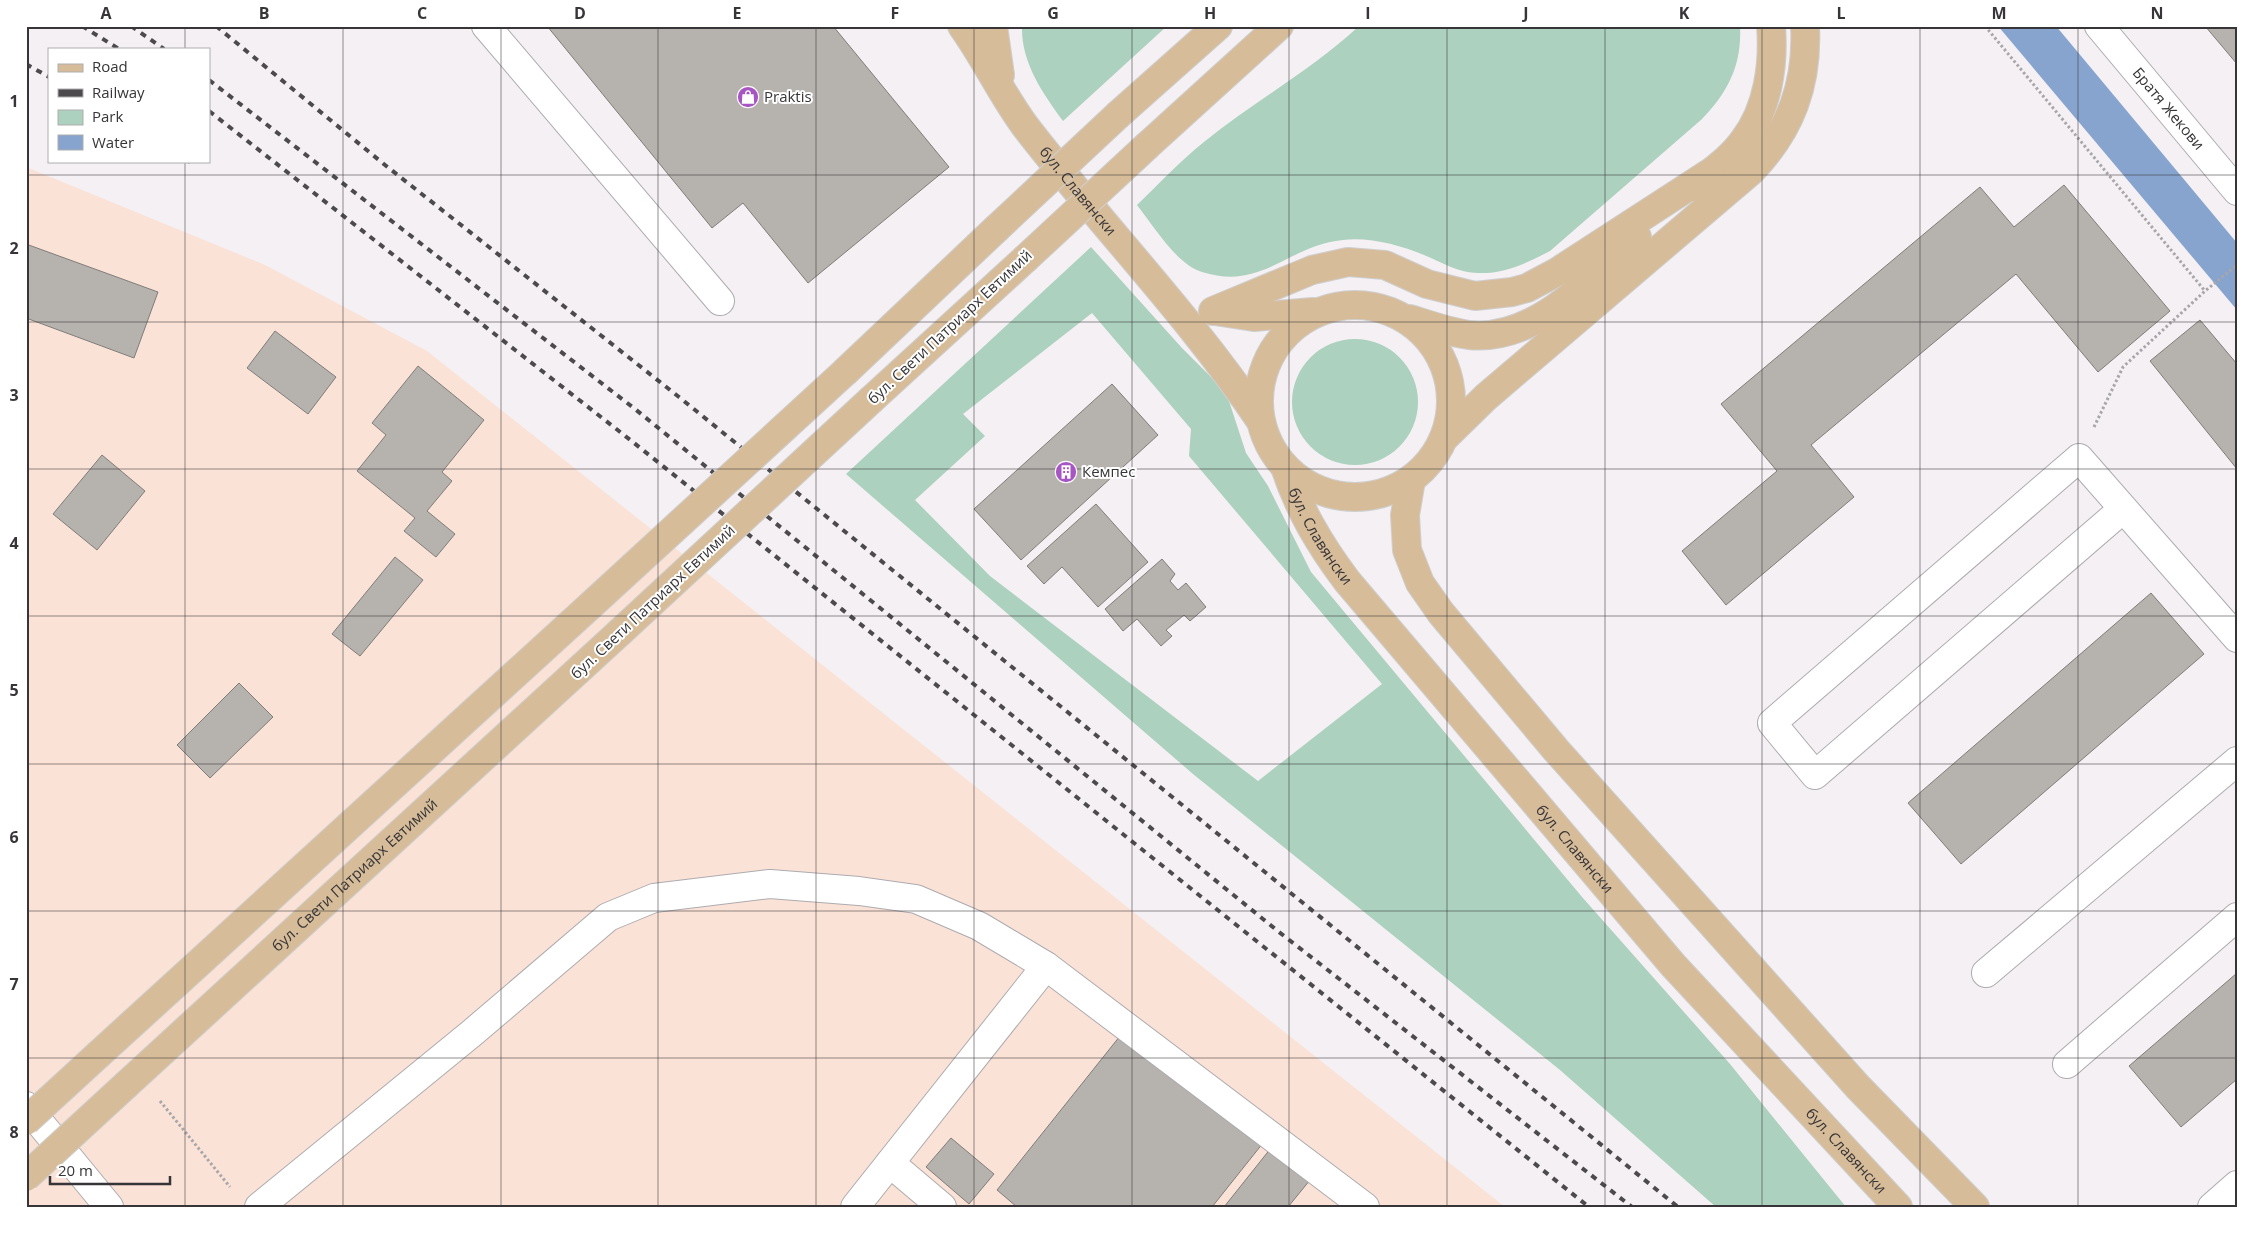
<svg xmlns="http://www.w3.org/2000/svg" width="2263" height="1233" viewBox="0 0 2263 1233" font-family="'Open Sans',sans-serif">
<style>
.industrial{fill:#fae2d7}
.green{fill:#acd1be;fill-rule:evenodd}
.water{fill:#87a4cf}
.building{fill:#b6b2ae;stroke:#807d79}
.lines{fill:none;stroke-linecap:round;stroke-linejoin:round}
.minor-casing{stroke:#aeabaf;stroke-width:30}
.major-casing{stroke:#cfcfcf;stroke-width:30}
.path{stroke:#a9a6a9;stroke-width:3;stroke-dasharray:2.5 2.5;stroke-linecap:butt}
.minor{stroke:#fff;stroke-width:28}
.major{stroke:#d7bc9a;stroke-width:28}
.rail{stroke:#4c4a4c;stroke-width:4;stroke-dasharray:6 6;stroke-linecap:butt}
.major-bridge-casing{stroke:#cfcfcf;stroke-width:30;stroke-linecap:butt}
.major-bridge{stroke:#d7bc9a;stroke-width:28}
.grid{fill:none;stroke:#373537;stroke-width:1;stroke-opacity:0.55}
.labels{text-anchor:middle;stroke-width:4;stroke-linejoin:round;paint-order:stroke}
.poi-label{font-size:15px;fill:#373537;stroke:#fff;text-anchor:start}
.street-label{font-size:15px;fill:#373537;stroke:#fff}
.neatline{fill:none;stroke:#373537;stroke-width:2}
.grid-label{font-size:16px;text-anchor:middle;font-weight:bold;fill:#373537}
</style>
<rect width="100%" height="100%" fill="#f4f0f4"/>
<!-- industrial -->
<path class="industrial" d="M26,167L265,265L427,351L1505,1207H26Z"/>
<!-- green -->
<path class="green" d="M1022,26H1167L1063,121C1043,93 1021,63 1022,26Z
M1359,26H1740C1742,65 1728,92 1702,119L1550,251C1527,263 1504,274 1478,273C1459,273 1441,262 1424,255C1399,245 1370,237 1343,240C1286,246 1263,291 1202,272C1177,265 1153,225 1137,205C1159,184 1180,161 1204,142C1254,101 1311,71 1359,26Z
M1091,247L1182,348L1226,392L1246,453L1268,486L1311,572L1582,897L1730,1064L1846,1207H1716L1560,1070L1193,774L846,474ZM1092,313L1191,429L1189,456L1382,684L1258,781L990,576L915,500L985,436L963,414Z
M1292 402a63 63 0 1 1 126 0a63 63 0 1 1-126 0Z"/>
<!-- water -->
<path class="water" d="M1998,26H2056L2237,243V310Z"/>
<!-- building -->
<path class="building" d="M547,26H833L949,167L808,283L743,203L712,228Z
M2205,26H2237V64Z
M2064,185L2170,311L2098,372L2016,274L1811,445L1854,497L1726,605L1682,551L1777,471L1721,404L1980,187L2014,227Z
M26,244L158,292L134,358L26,318Z
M2200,320L2237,364V469L2150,361Z
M275,331L336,377L308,414L247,368Z
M418,366L484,420L442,472L452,481L427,511L455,534L436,557L404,531L415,518L357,471L386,435L372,423Z
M1112,384L1158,435L1021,560L974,509Z
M102,455L145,491L97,550L53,514Z
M1096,504L1148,562L1098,607L1062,567L1044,584L1027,566Z
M395,557L423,580L360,656L332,634Z
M1162,559L1175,574L1170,581L1178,590L1186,583L1206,607L1190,621L1184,615L1166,630L1172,636L1161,646L1137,619L1123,631L1105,609Z
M2151,593L2204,654L1961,864L1908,803Z
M239,683L273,717L210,778L177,745Z
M2237,973V1079L2181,1127L2129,1066Z
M1124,1031L1263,1143L1212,1207H1017L997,1190Z
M951,1138L994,1174L969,1204L926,1167Z
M1271,1148L1310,1180L1288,1207H1224Z"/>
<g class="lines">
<!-- minor casing -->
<g class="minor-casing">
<g id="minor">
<path d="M486,26L720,301"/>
<path id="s1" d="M2099,26L2237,191"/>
<path d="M2123,509L1815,775L1772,723L2079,458L2237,638"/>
<path d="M1986,973L2237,761"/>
<path d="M2067,1064L2237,917"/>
<path d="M26,1106L109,1207"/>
<path d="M890,1163L942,1207"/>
<path d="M259,1207L472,1033L608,917L654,898L770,884L859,891L916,899L979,926L1046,966L1365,1207"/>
<path d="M855,1207L1046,966"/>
<path d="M2212,1207L2237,1185"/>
</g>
</g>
<!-- major casing -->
<g class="major-casing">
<g id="major">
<path id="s2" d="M962,26C985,58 1002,95 1025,126C1102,226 1190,316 1260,420"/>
<path d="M993,26L1000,75"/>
<path d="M1119,114L1218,26"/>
<path d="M1148,145L1279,26"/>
<path d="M1693,187C1710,172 1731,159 1744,140C1768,109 1774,64 1771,26"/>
<circle cx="1355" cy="401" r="96"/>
<path d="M1213,311L1312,270L1348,262L1385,265L1427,284L1475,296L1512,292L1527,288L1557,272L1708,174"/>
<path d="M1215,311L1254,317L1313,312"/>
<path d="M1410,319C1429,325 1449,332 1469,335C1537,342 1591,277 1637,237"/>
<path d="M846,371L996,229"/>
<path d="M872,399L1024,260"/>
<path d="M1444,438L1486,397L1751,171C1791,130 1808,84 1805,26"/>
<path id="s3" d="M1285,467C1299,510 1320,545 1347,581L1673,965L1898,1207"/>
<path d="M1411,480L1405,515L1407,550L1420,583L1441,613L1556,750L1858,1087L1975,1207"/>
<path d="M99,1054L591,605"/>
<path id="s4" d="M127,1084L619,633"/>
</g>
</g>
<!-- path -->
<path class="path" d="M1985,26L2205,291
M2094,427L2123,367L2205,291L2237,265
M160,1101L230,1187"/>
<!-- minor -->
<use href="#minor" class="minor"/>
<!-- major -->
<use href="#major" class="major"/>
<!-- rail -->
<path class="rail" d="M82,26L119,49
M131,26L164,49
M216,26L385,165L679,397L1678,1207
M26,64L49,77
M209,80L635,409L1279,932L1632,1207
M209,111L624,435L1589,1207
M188,161L190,162"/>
<!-- major-bridge casing -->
<g class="major-bridge-casing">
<path id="major-bridge" d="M996,229L1119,114
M1024,260L1148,145
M591,605L846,371
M619,633L872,399
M26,1121L99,1054
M26,1177L127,1084"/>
</g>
<!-- major-bridge -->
<use href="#major-bridge" class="major-bridge"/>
</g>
<!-- grid -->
<path class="grid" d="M185,26V49M343,26V1207M501,26V1207M658,26V1207M816,26V1207M974,26V1207M1132,26V1207M1289,26V1207M1447,26V1207M1605,26V1207M1762,26V1207M1920,26V1207M2078,26V1207M185,161V1207M26,175H2237M26,322H2237M26,469H2237M26,616H2237M26,764H2237M26,911H2237M26,1058H2237"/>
<!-- icons -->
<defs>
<g id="shop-disc" transform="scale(1.125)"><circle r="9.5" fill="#a855c4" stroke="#fff"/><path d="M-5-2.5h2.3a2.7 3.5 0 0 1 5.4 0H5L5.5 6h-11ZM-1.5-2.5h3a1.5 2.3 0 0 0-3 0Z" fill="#fff"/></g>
<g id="building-disc" transform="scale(1.125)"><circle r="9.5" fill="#a855c4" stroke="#fff"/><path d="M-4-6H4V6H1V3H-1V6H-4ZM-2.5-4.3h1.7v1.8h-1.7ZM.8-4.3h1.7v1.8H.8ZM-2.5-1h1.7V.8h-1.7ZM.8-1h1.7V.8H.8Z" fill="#fff"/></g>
</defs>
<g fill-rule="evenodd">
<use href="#shop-disc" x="748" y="97"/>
<use href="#building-disc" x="1066" y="472"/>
</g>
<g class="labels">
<!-- poi labels -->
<g class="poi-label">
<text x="764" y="102">Praktis</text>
<text x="1082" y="477">Кемпес</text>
</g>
<!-- street labels -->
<g class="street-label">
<text dy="5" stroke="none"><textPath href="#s1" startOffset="108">Братя Жекови</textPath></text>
<text dy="5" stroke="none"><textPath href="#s2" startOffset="202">бул. Славянски</textPath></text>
<text transform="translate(950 327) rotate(-43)" y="5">бул. Свети Патриарх Евтимий</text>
<text dy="5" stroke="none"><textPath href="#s3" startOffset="78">бул. Славянски</textPath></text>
<text transform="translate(653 602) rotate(-43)" y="5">бул. Свети Патриарх Евтимий</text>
<text dy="5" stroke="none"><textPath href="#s3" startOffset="482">бул. Славянски</textPath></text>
<text dy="5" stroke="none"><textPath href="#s4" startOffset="309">бул. Свети Патриарх Евтимий</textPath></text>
<text dy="5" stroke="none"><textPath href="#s3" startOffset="888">бул. Славянски</textPath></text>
</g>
</g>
<!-- border -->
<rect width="2263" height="1233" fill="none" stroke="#ffffff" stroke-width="55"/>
<!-- legend -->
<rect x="48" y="48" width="162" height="115" fill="#ffffff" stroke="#afaeaf"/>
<rect x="58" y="64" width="25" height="8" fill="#d7bc9a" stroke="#afaeaf"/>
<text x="92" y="72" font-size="15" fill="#373537">Road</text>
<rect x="58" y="89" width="25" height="8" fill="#4c4a4c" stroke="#afaeaf"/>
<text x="92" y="98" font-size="15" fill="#373537">Railway</text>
<rect x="58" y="110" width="25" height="15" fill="#acd1be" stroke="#afaeaf"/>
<text x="92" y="122" font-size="15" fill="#373537">Park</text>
<rect x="58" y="135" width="25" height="15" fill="#87a4cf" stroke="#afaeaf"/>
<text x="92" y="148" font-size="15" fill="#373537">Water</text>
<!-- scale -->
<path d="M50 1176v8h120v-8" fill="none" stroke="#373537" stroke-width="2.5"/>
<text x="58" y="1176" font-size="15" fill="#373537" stroke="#ffffff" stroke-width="4" paint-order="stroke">20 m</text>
<rect x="28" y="28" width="2208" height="1178" class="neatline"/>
<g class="grid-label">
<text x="106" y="19">A</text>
<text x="264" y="19">B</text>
<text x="422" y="19">C</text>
<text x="580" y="19">D</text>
<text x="737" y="19">E</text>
<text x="895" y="19">F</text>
<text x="1053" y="19">G</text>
<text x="1210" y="19">H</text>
<text x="1368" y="19">I</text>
<text x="1526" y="19">J</text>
<text x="1684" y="19">K</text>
<text x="1841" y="19">L</text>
<text x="1999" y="19">M</text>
<text x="2157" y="19">N</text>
<text x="14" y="107">1</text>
<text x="14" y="254">2</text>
<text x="14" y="401">3</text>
<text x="14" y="549">4</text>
<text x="14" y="696">5</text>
<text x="14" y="843">6</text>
<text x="14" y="990">7</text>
<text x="14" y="1138">8</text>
</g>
</svg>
